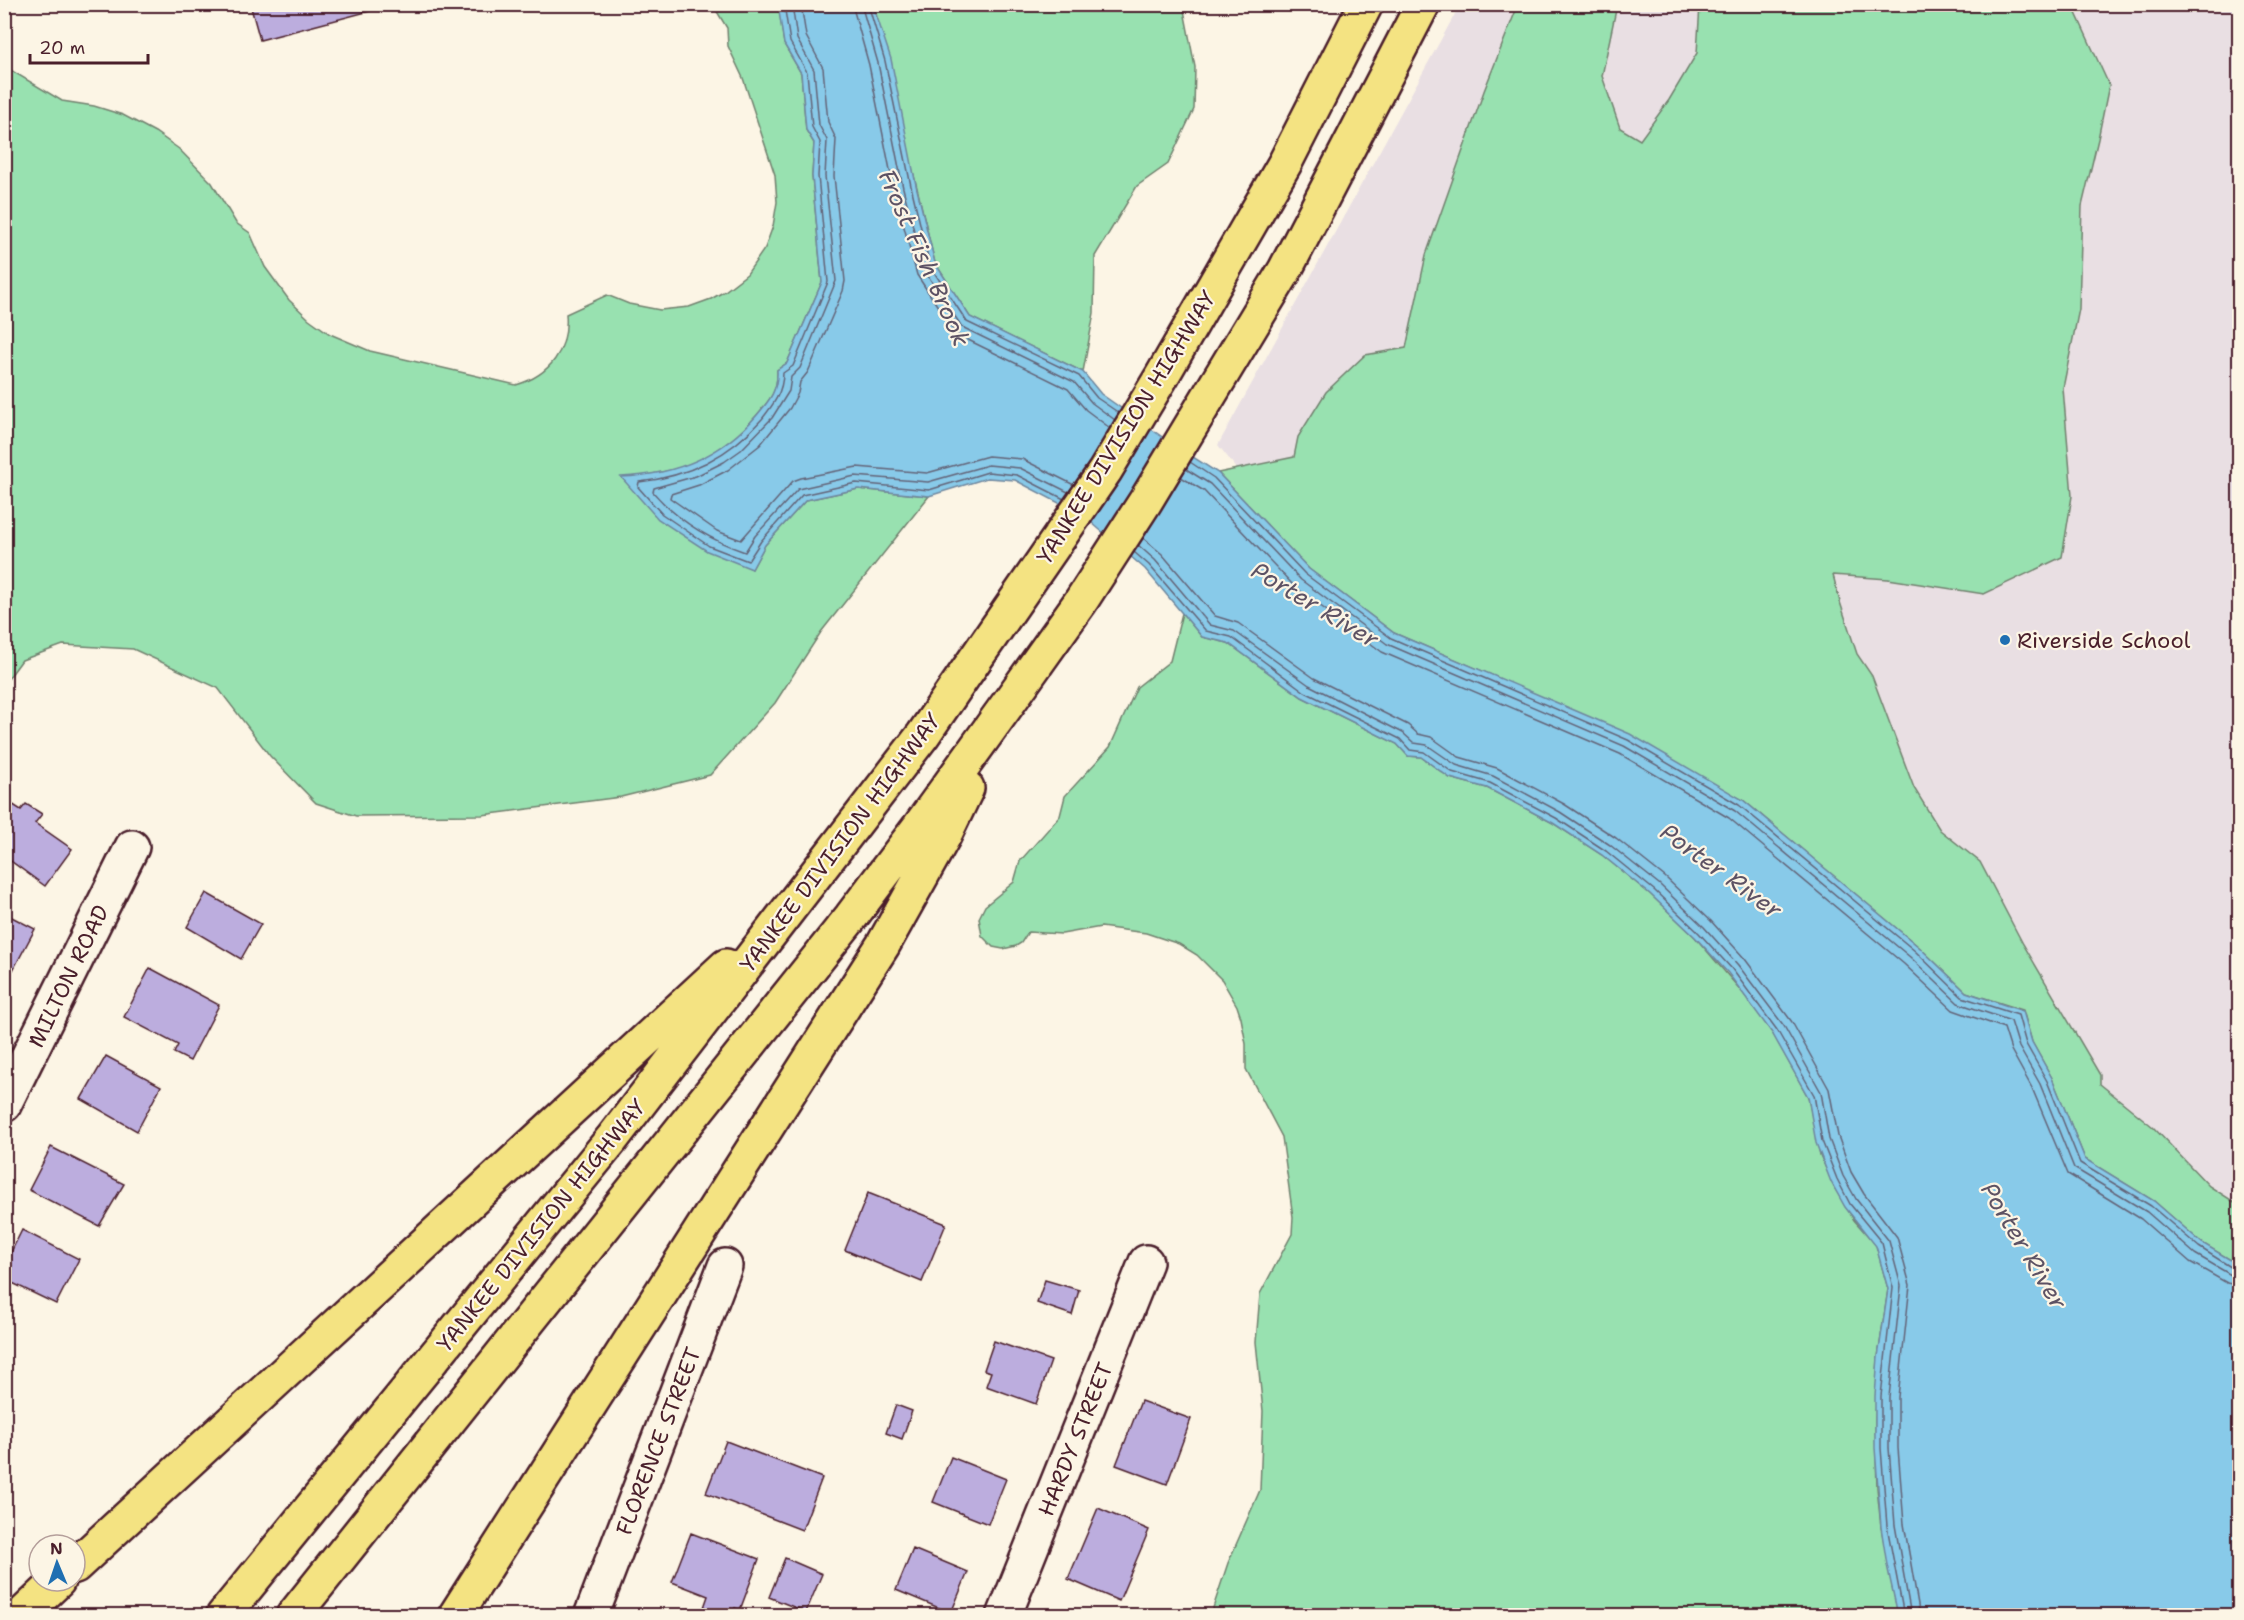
<svg xmlns="http://www.w3.org/2000/svg" width="2244" height="1620" viewBox="0 0 2244 1620" font-family="'Shantell Sans',sans-serif">
<style>
.built{fill:#e9dfe3}
.green{fill:#98e1b0;stroke:#71806e;stroke-width:1.5}
.water{fill:#88cae9;stroke:#6f869d;stroke-width:1.5}
.lines{fill:none;stroke-linecap:round;stroke-linejoin:round}
.shore{stroke:#636377;stroke-width:1.5}
.building{fill:#bcadde;stroke:#4a1f2b;stroke-width:1.5}
.minor-casing{stroke:#4a1f2b;stroke-width:38}
.motorway-casing{stroke:#4a1f2b;stroke-width:38}
.minor{stroke:#fcf5e5;stroke-width:33}
.motorway{stroke:#f4e382;stroke-width:33}
.poi-dot{fill:#1f6fb2;stroke:#fcf5e5;stroke-width:2}
.labels{text-anchor:middle;stroke-width:4.5;stroke-linejoin:round;paint-order:stroke}
.street-label{font-size:22px;fill:#4a1f2b;stroke:#fcf5e5}
.poi-label{font-size:22px;fill:#4a1f2b;stroke:#fcf5e5;text-anchor:start}
.water-label{font-size:24px;font-style:italic;fill:#5d5264;stroke:#fcf5e5}
</style>
<rect width="100%" height="100%" fill="#fcf5e5"/>
<filter id="ink" filterUnits="userSpaceOnUse"><feTurbulence type="fractalNoise" baseFrequency=".0167" numOctaves="2"/><feDisplacementMap in="SourceGraphic" scale="12" xChannelSelector="R" yChannelSelector="G"/><feConvolveMatrix kernelMatrix="1 2 1 2 8 2 1 2 1" color-interpolation-filters="sRGB"/></filter>
<g filter="url(#ink)">
<!-- built -->
<path class="built" d="M1460,5H2239V1241L1289,534L1218,445Z"/>
<!-- green -->
<path class="green" d="M713,5H778L779,7L784,44L801,73L806,130L814,143L812,176L822,282L787,363L777,370C778,392 770,399 757,415C732,445 697,467 658,473C646,476 633,476 622,478L752,569L765,545L806,500L858,489L929,496L821,632L775,703L710,775L621,797L482,815L356,816L316,803L270,756L218,688L133,649L63,645L22,660L5,683L4,66L62,101L94,106L123,115L155,132L179,149L212,183L236,223L250,233L265,267L289,300L309,319L330,334L370,351L516,385C550,375 569,350 566,314L607,295L629,304L660,310L689,307L711,299L725,291L747,274L765,248L773,226L777,202L775,175L743,78L728,46L727,28Z
M873,5H1183L1195,67L1194,109L1168,164L1137,186L1095,256L1094,313L1083,372L970,317L935,263Z
M1518,5H1617L1602,76L1620,128L1640,140L1669,100L1697,53L1700,5H2075L2076,13L2109,85L2098,139L2082,206L2079,309L2063,388L2072,496L2062,557L1984,594L1888,579L1833,575L1840,602L1857,654L1872,676L1914,788L1940,830L1980,862L2023,944L2100,1075V1084L2153,1127L2209,1186L2239,1205V1265L2202,1243L2154,1201L2085,1159L2052,1078L2032,1042L2023,1010L1966,992L1919,947L1743,800L1496,677L1394,633L1309,569L1218,473L1294,457L1298,437L1326,392L1365,355L1406,348L1426,255L1484,91Z
M1182,613L1202,637L1228,643L1302,697L1397,744L1408,756L1421,757L1450,778L1487,788L1553,823L1602,855L1650,894L1695,937L1743,993L1772,1032L1808,1097L1820,1155L1835,1189L1854,1220L1876,1245L1888,1289L1878,1357L1875,1422L1877,1488L1881,1527L1898,1615H1214L1213,1608L1228,1563L1260,1490L1263,1411L1256,1342L1260,1294L1292,1234L1293,1217L1282,1137L1246,1069V1044L1241,1018L1237,1006L1222,980L1197,955L1179,944L1146,933L1101,927L1062,934L1028,932L1021,943L1016,946L1003,949L993,947L982,936L979,918L985,906L1014,882L1020,861L1060,816L1065,796L1110,747L1137,687L1170,661Z"/>
<!-- water -->
<path class="water" d="M778,5H873L891,59L916,185L935,263L970,317L1083,372L1101,394L1171,443L1218,473L1309,569L1394,633L1630,734L1743,800L1919,947L1966,992L2023,1011L2032,1042L2052,1078L2085,1159L2154,1201L2202,1243L2239,1265V1615H1898L1887,1565L1881,1527L1875,1448V1396L1878,1357L1888,1289L1876,1246L1845,1207L1831,1182L1816,1143L1808,1097L1772,1033L1728,973L1695,937L1650,894L1602,855L1553,823L1487,788L1450,778L1421,757L1408,756L1397,744L1302,697L1228,643L1202,637L1145,569L1084,516L1015,480L987,478L929,496L858,489L806,500L765,545L752,569L707,551L658,519L621,477C674,475 722,456 757,415C770,400 778,390 777,370L787,363L822,282L812,176L814,143L806,130L801,73L784,44Z"/>
<g class="lines">
<!-- shore -->
<path class="shore" d="M784,4L790,42L807,72L812,127L820,142L818,176L828,282L793,366L783,373C783,392 773,405 762,419C730,456 687,477 639,482L638,487L662,514L709,546L748,561L761,541L802,495L856,483L929,490L988,472L1017,475L1064,499
M792,4L797,39L814,70L819,125L827,140L825,176L836,281L800,368L791,377L789,391L772,418L741,450L724,462L696,476L654,488L653,492C677,520 710,540 745,552L755,536L798,489L855,476L928,482L988,465L1020,468L1068,492
M801,4L806,36L823,68L828,122L836,139L834,176L845,281L843,291L808,372L800,382L798,393L790,408L760,445L728,470L699,485L671,494L670,498L717,531L741,540L793,481L801,478L857,467L927,473L988,456L1022,459L1074,485
M852,4L869,65L894,190L917,275L956,334L1068,389L1086,410L1110,428
M861,4L878,63L903,188L924,270L962,327L1074,382L1092,403L1115,420
M868,4L885,61L911,186L930,266L967,322L1079,376L1097,398L1119,413
M1190,462L1214,478L1305,574L1391,638L1628,740L1739,805L1915,951L1962,997L2018,1015L2026,1044L2047,1081L2080,1163L2151,1206L2199,1247L2234,1269H2240
M1186,469L1210,484L1301,580L1387,644L1624,746L1735,811L1910,957L1958,1003L2011,1021L2019,1047L2040,1084L2074,1168L2147,1212L2195,1254L2231,1275L2240,1277
M1181,477L1204,491L1295,587L1382,652L1620,754L1729,818L1904,964L1953,1010L2004,1028L2011,1050L2032,1088L2068,1174L2141,1219L2190,1262L2227,1283L2240,1286
M1143,538L1162,554L1215,616L1238,623L1314,678L1408,725L1418,734L1431,737L1459,757L1497,768L1564,804L1616,838L1665,877L1711,921L1745,959L1792,1022L1829,1089L1838,1136L1851,1172L1864,1194L1897,1237L1910,1285L1898,1397V1448L1904,1524L1920,1616
M1138,545L1155,560L1210,625L1234,631L1309,685L1403,733L1414,743L1427,745L1456,765L1493,776L1560,812L1610,845L1659,884L1704,927L1738,965L1784,1026L1821,1092L1829,1139L1843,1176L1856,1199L1889,1241L1901,1286L1889,1397V1448L1895,1525L1911,1616
M1134,552L1149,565L1206,631L1231,637L1305,692L1400,739L1410,750L1424,752L1452,772L1490,783L1556,818L1606,851L1654,890L1699,933L1732,969L1777,1030L1814,1095L1822,1141L1837,1179L1850,1204L1882,1243L1893,1288L1881,1396V1448L1887,1526L1904,1616"/>
</g>
<!-- building -->
<path class="building" d="M250,4H368L370,11L260,40Z
M4,799L21,810L26,804L42,814L35,823L72,849L45,886L4,856Z
M206,893L261,924L241,959L187,927Z
M4,913L35,929L13,970L4,966Z
M150,968L219,1005L190,1061L174,1053L178,1045L124,1017Z
M106,1056L161,1086L137,1131L81,1099Z
M51,1147L124,1184L99,1226L29,1190Z
M868,1193L946,1224L922,1282L845,1250Z
M22,1230L79,1259L56,1304L4,1279V1266Z
M1045,1280L1079,1290L1072,1315L1037,1303Z
M994,1341L1051,1361L1036,1404L986,1386L991,1372L984,1370Z
M1141,1401L1191,1419L1167,1484L1116,1465Z
M896,1405L912,1411L902,1439L886,1433Z
M726,1441L822,1478L802,1530L706,1493Z
M951,1457L1006,1479L988,1524L933,1502Z
M1098,1508L1149,1530L1119,1601L1068,1579Z
M691,1533L759,1559L740,1610L735,1608L732,1616H701L708,1596L672,1582Z
M913,1549L968,1572L951,1613L896,1590Z
M785,1558L822,1574L806,1612L769,1597Z"/>
<g class="lines">
<!-- minor casing -->
<g class="minor-casing">
<path id="minor" d="M4,1105L132,847
M591,1616L725,1266
M1004,1616L1146,1262"/>
</g>
<!-- motorway casing -->
<g class="motorway-casing">
<path id="motorway" d="M75,1566L726,966
M21,1616L58,1581
M223,1616L612,1139L923,735L1105,471L1162,376L1285,163L1366,4
M293,1616L851,917L919,827L1007,705L1081,601L1145,502L1285,270L1423,4
M455,1616L883,945L944,836L967,788"/>
</g>
<!-- minor -->
<use href="#minor" class="minor"/>
<!-- motorway -->
<use href="#motorway" class="motorway"/>
</g>
</g>
<!-- markers -->
<circle class="poi-dot" cx="2005" cy="640" r="6"/>
<g class="labels">
<!-- street labels -->
<g class="street-label">
<text transform="translate(1126 427) rotate(-58)" y="8">YANKEE DIVISION HIGHWAY</text>
<text transform="translate(840 842) rotate(-53)" y="8">YANKEE DIVISION HIGHWAY</text>
<text transform="translate(68 976) rotate(-64)" y="8">MILTON ROAD</text>
<text transform="translate(541 1225) rotate(-51)" y="8">YANKEE DIVISION HIGHWAY</text>
<text transform="translate(1075 1439) rotate(-68)" y="8">HARDY STREET</text>
<text transform="translate(658 1441) rotate(-69)" y="8">FLORENCE STREET</text>
</g>
<!-- poi labels -->
<g class="poi-label">
<text x="2017" y="648">Riverside School</text>
</g>
<!-- water labels -->
<g class="water-label">
<text transform="translate(924 258) rotate(66)" y="8">Frost Fish Brook</text>
<text transform="translate(1315 605) rotate(31)" y="8">Porter River</text>
<text transform="translate(1721 871) rotate(36)" y="8">Porter River</text>
<text transform="translate(2024 1246) rotate(59)" y="8">Porter River</text>
</g>
</g>
<!-- margin -->
<rect width="2244" height="1620" fill="none" stroke="#fcf5e5" stroke-width="24"/>
<rect x="12" y="12" width="2220" height="1596" fill="none" stroke="#4a1f2b" stroke-width="2" filter="url(#ink)"/>
<!-- north arrow -->
<g transform="translate(57 1563) rotate(358)"><circle r="28" fill="#fcf5e5" stroke="#b59f9b" stroke-width="1.5"/>
<path d="M0-4.5L10 22L0 15L-10 22Z" fill="#1f6fb2"/>
<text y="-9" font-size="16" font-weight="bold" text-anchor="middle" fill="#4a1f2b">N</text>
</g>
<!-- scale -->
<path d="M30 54v9h118v-9" fill="none" stroke="#4a1f2b" stroke-width="3"/>
<text x="39" y="54" font-size="18" fill="#4a1f2b" stroke="#fcf5e5" stroke-width="4.5" paint-order="stroke">20 m</text>
</svg>
